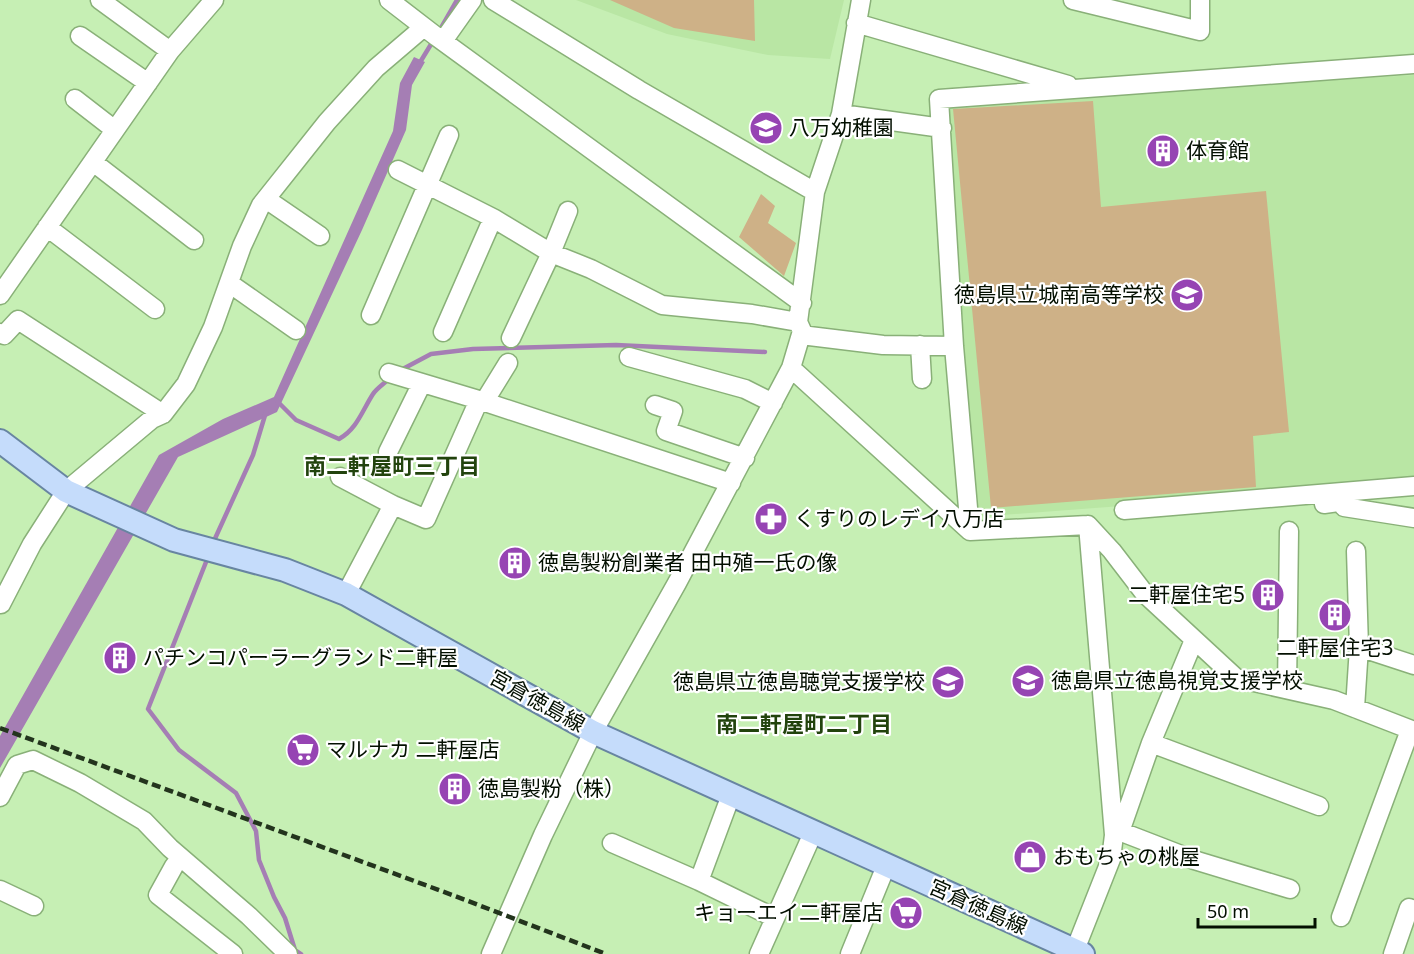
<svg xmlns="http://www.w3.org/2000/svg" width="1414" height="954" viewBox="0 0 1414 954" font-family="'Noto Sans','Noto Sans JP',sans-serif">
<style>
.built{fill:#b9e6a4}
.green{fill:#ceb187}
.water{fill:#a57eb4}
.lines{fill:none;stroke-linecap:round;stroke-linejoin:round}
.stream{stroke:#a57eb4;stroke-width:4.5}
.minor-casing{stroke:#89b078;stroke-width:21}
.major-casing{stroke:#6885a1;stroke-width:26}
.minor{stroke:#fff;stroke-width:18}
.major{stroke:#c5dcfb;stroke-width:22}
.rail{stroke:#23341d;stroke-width:4.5;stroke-dasharray:9 4.5;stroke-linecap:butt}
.labels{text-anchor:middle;stroke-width:4.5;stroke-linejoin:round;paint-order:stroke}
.poi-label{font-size:21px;fill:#030f00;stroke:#fff;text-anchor:start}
.street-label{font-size:21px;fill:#030f00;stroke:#fff}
.neighbourhood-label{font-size:22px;font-weight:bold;fill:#22430d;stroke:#fff}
</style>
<rect width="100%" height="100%" fill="#c6efb4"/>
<!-- built -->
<path class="built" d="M576,0H844L830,59L768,55L667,34Z
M1414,75V484L975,517L949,105Z"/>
<!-- green -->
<path class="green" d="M610,0H754L755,41L674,28Z
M1093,101L1101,207L1266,191L1289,432L1253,436L1256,487L991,508L953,109Z
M761,194L775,206L768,223L796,243L784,276L739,237Z"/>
<!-- water -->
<path class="water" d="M414,57L425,62L412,85L406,130L362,230L277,412L178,457L0,768V736L159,455L223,419L274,397L393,131L400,83Z"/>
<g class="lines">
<!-- stream -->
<path class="stream" d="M438,33L457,0
M419,64L433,41
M399,371L431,354L473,349L616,345L765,352
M278,402L296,420L339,439C357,429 362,411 373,394C377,388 385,383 390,378
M213,543L253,455L266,412
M208,557L148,709L179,750L236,793L256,831L259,860L274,897L285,918L295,950L301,954"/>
<!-- minor casing -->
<g class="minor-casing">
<path id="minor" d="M100,0L170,51
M389,0L437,37L802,303
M493,0L639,90L815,192
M1073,0L1200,31V0
M856,23L1068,85
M80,36L148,83
M443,41L472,0
M75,99L115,130
M841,114L942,128
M93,162L194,240
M398,170L493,218L551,253L591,269L662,305L752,314L798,322
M266,199L320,236
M47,227L155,309
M229,283L296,330
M0,295L170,51L214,0
M371,315L449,135
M443,332L493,218
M0,333L4,335L18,320L163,414
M801,335L883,345L954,346
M511,338L551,253L568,211
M920,345L922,379
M629,357L745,389L773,403
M791,368L970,531L954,346L939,99L1414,64
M389,373L479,400
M484,402L508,363
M655,405L673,411L666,431L745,458
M388,452L422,383
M340,477L393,505
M1324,504L1345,501L1344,507L1414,518
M1124,510L1414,486
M970,531L1088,525L1112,551L1145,594L1236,678L1334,700L1414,731
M1356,551L1359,647
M346,594L393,505L426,519L479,400L731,483
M0,603L1,604L32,544L66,491L152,419L163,414L186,384L213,327L242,246L261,205L327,122L376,68L424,27
M1287,689L1289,531
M1355,708L1359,647L1414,665
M1151,743L1319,806
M731,795L699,881L775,918
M0,797L17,765L33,760L80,783L144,821L170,848L249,916L288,954
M1119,831L1194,860L1290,889
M1114,835L1122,826L1151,743L1194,640
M612,843L699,881
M174,866L158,895L233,954
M0,890L34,906
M1341,917L1410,730
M1075,950L1111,859L1114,835L1088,525
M491,954L543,835L593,732L677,583L791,368L802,331L798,322L815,192L841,114L861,0
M759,954L813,833
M850,954L886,866
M1393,954L1409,908L1414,910"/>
</g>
<!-- major casing -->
<g class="major-casing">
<path id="major" d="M0,441L66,491L174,540L285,570L346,594L593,732L1083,954"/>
</g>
<!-- minor -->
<use href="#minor" class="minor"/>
<!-- major -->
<use href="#major" class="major"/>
<!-- rail -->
<path class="rail" d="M0,728L455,896L606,954"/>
</g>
<!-- icons -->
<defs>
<g id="school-disc" transform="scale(1.725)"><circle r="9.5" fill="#9644b3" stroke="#fff"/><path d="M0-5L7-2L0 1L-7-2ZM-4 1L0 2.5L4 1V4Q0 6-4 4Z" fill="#fff"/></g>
<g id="building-disc" transform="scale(1.725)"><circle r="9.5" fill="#9644b3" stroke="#fff"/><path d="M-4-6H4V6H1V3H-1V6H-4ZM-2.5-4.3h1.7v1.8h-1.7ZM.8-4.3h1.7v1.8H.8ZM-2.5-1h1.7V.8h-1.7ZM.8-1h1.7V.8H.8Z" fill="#fff"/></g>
<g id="pharmacy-disc" transform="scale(1.725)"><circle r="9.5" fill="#9644b3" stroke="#fff"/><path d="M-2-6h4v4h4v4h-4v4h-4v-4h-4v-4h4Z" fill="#fff"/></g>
<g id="supermarket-disc" transform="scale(1.725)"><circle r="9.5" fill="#9644b3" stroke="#fff"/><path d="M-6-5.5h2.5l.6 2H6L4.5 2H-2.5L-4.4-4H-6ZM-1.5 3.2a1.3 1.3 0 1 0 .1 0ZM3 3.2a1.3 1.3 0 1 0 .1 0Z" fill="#fff"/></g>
<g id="shop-disc" transform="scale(1.725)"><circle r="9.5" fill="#9644b3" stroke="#fff"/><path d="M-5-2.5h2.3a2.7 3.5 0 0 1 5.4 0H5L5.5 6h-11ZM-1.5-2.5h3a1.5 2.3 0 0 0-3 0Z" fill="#fff"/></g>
</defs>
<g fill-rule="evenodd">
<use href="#school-disc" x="766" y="128"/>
<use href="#building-disc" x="1163" y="151"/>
<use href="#school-disc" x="1187" y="295"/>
<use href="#pharmacy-disc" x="771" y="519"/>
<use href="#building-disc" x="515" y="563"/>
<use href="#building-disc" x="1268" y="595"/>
<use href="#building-disc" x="1335" y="615"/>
<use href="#building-disc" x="120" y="658"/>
<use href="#school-disc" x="1028" y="681"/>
<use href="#school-disc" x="948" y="682"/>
<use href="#supermarket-disc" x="303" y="750"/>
<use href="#building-disc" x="455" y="789"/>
<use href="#shop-disc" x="1030" y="857"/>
<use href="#supermarket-disc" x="906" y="913"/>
</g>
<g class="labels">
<!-- poi labels -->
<g class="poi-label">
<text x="789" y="135">八万幼稚園</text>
<text x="1186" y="158">体育館</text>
<text x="1164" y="302" text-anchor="end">徳島県立城南高等学校</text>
<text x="794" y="526">くすりのレデイ八万店</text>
<text x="538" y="570">徳島製粉創業者 田中殖一氏の像</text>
<text x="1245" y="602" text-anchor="end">二軒屋住宅5</text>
<text x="1335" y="655" text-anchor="middle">二軒屋住宅3</text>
<text x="143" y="665">パチンコパーラーグランド二軒屋</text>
<text x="1051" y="688">徳島県立徳島視覚支援学校</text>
<text x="925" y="689" text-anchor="end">徳島県立徳島聴覚支援学校</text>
<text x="326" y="757">マルナカ 二軒屋店</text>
<text x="478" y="796">徳島製粉（株）</text>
<text x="1053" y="864">おもちゃの桃屋</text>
<text x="883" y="920" text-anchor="end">キョーエイ二軒屋店</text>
</g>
<!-- street labels -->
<g class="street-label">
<text transform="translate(537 701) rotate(29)" y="7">宮倉徳島線</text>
<text transform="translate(978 907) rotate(24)" y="7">宮倉徳島線</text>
</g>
<!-- neighbourhood labels -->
<g class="neighbourhood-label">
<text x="392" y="474">南二軒屋町三丁目</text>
<text x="804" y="732">南二軒屋町二丁目</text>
</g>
</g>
<!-- scale -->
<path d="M1198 918v9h117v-9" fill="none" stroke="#030f00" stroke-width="3"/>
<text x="1207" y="918" font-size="18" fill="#030f00" stroke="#ffffff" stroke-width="4.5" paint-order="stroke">50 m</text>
</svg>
